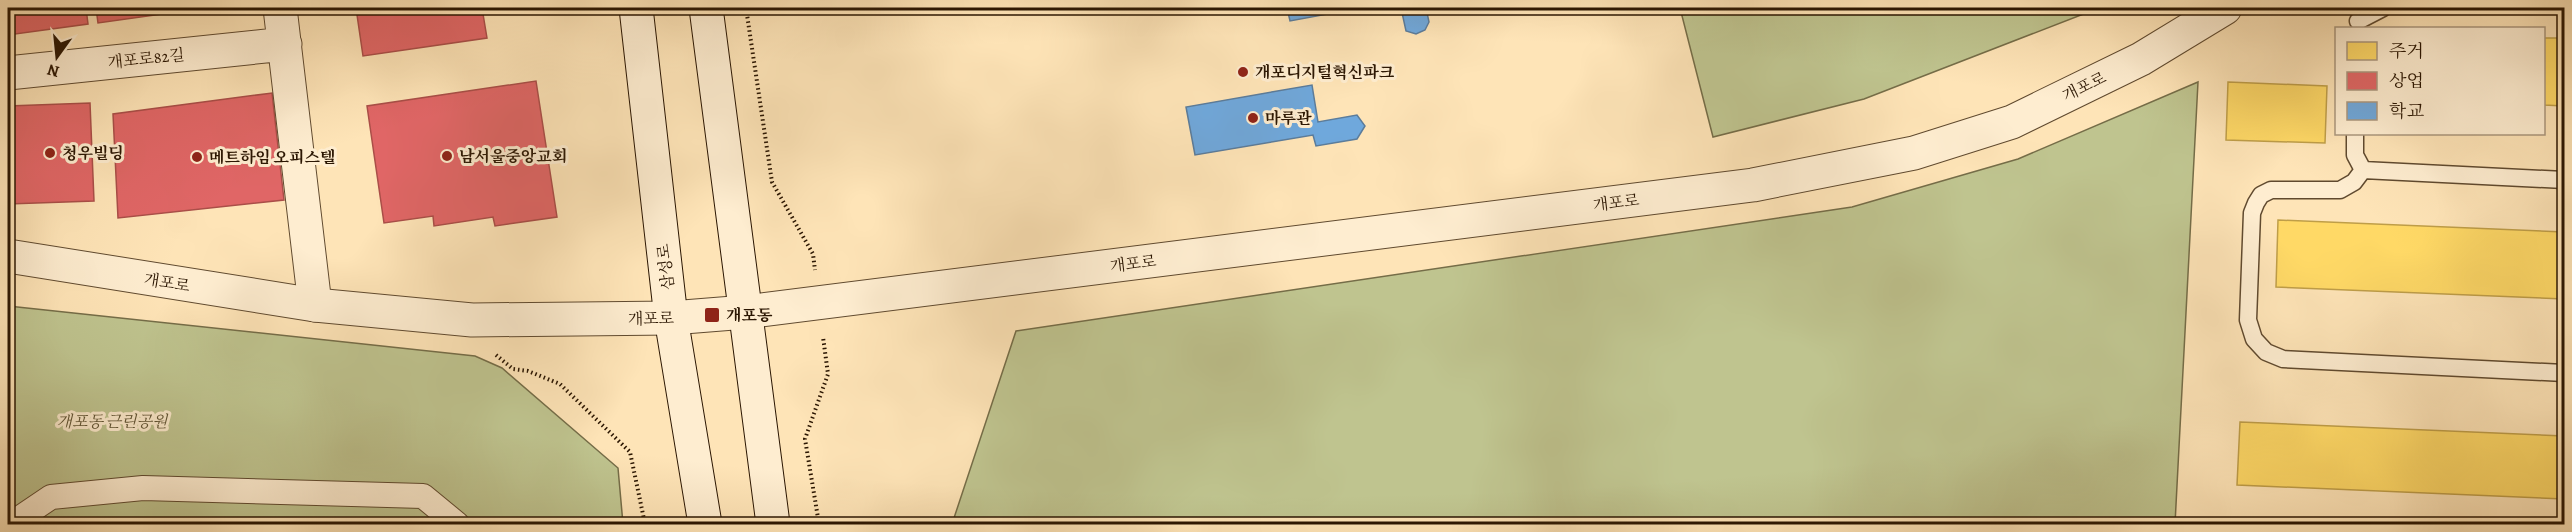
<svg xmlns="http://www.w3.org/2000/svg" width="2572" height="532" viewBox="0 0 2572 532" font-family="Alegreya,'Noto Serif KR',serif">
<style>
.green{fill:#bfc48f;stroke:#756d48;stroke-width:1.5}
.homes{fill:#ffd966;stroke:#bf9e48;stroke-width:1.5}
.shops{fill:#e06666;stroke:#aa4e48;stroke-width:1.5}
.schools{fill:#6fa8dc;stroke:#5b7c9b;stroke-width:1.5}
.lines{fill:none;stroke-linecap:round;stroke-linejoin:round}
.service-casing{stroke:#604a2f;stroke-width:19}
.pedestrian-casing{stroke:#604a2f;stroke-width:26}
.minor-casing{stroke:#604a2f;stroke-width:35}
.tertiary-casing{stroke:#604a2f;stroke-width:35}
.secondary-casing{stroke:#2b1602;stroke-width:35}
.path{stroke:#2b1602;stroke-width:4;stroke-dasharray:1.5 3;stroke-linecap:butt}
.service{stroke:#feedd0;stroke-width:16}
.pedestrian{stroke:#feedd0;stroke-width:24}
.minor{stroke:#feedd0;stroke-width:33}
.tertiary{stroke:#feedd0;stroke-width:33}
.secondary{stroke:#feedd0;stroke-width:33}
.poi-dot{fill:#8f2418;stroke:#feedd0;stroke-width:2}
.labels{text-anchor:middle;stroke-width:6;stroke-linejoin:round;paint-order:stroke}
.street-label{font-size:16px;fill:#2b1602;stroke:#feedd0}
.poi-label{font-size:16px;font-weight:bold;fill:#2b1602;stroke:#feedd0;text-anchor:start}
.park-label{font-size:16px;font-style:italic;fill:#5f5333;stroke:#feedd0}
</style>
<rect width="100%" height="100%" fill="#fee4b7"/>
<filter id="stains"><feTurbulence type="fractalNoise" baseFrequency=".00333" numOctaves="4"/><feColorMatrix values="0 0 0 0 .2 0 0 0 0 .09 0 0 0 0 .02 0 0 0 .5 -.17"/></filter>
<radialGradient id="worn" r=".72"><stop offset=".6" stop-color="#630" stop-opacity="0"/><stop offset="1" stop-color="#630" stop-opacity=".3"/></radialGradient>
<!-- green -->
<path class="green" d="M1680,8H2099L1864,99L1713,137Z
M2198,82L2175,524H952L1016,331L1852,207L2018,159Z
M8,306L475,356L502,368L618,468L623,524H8Z"/>
<!-- homes -->
<path class="homes" d="M2544,38H2564V106L2544,105Z
M2228,82L2327,86L2325,143L2226,140Z
M2278,220L2564,232V299L2276,287Z
M2240,422L2564,436V499L2237,485Z"/>
<!-- shops -->
<path class="shops" d="M8,8H86L88,24L8,35Z
M96,8H205L98,23Z
M356,8H482L487,38L363,56Z
M536,81L557,217L495,226L493,217L434,226L433,216L384,223L367,106Z
M272,93L284,200L118,218L113,114Z
M90,103L94,201L8,204V106Z"/>
<!-- schools -->
<path class="schools" d="M1287,8H1360L1290,21Z
M1401,8H1426L1429,22L1425,30L1416,34L1406,31Z
M1312,85L1318,122L1357,115L1365,126L1357,139L1316,146L1313,135L1195,155L1186,107Z"/>
<g class="lines">
<!-- service casing -->
<g class="service-casing">
<path id="service" d="M2358,21L2383,8
M2355,134V155L2363,170
M2564,180L2363,170L2354,182L2340,190H2271L2261,195L2256,203L2252,213L2248,320L2254,339L2266,352L2283,359L2564,373"/>
</g>
<!-- pedestrian casing -->
<g class="pedestrian-casing">
<path id="pedestrian" d="M11,524L51,497L143,488L423,496L457,524"/>
</g>
<!-- minor casing -->
<g class="minor-casing">
<path id="minor" d="M280,8L315,305
M8,73L285,44"/>
</g>
<!-- tertiary casing -->
<g class="tertiary-casing">
<path id="tertiary" d="M8,256L315,305L472,320L671,318L746,312L1753,185L1914,153L2012,122L2141,59L2225,8"/>
</g>
<!-- secondary casing -->
<g class="secondary-casing">
<path id="secondary" d="M636,8L671,318L705,524
M706,8L773,524"/>
</g>
<!-- path -->
<path class="path" d="M746,8L772,182L813,254L815,270
M496,355L513,369L528,371L560,384L630,452L645,524
M819,524L805,439L828,374L823,337"/>
<!-- service -->
<use href="#service" class="service"/>
<!-- pedestrian -->
<use href="#pedestrian" class="pedestrian"/>
<!-- minor -->
<use href="#minor" class="minor"/>
<!-- tertiary -->
<use href="#tertiary" class="tertiary"/>
<!-- secondary -->
<use href="#secondary" class="secondary"/>
</g>
<!-- markers -->
<g class="poi-dot">
<circle cx="1243" cy="72" r="6"/>
<circle cx="1253" cy="118" r="6"/>
<circle cx="50" cy="153" r="6"/>
<circle cx="447" cy="156" r="6"/>
<circle cx="197" cy="157" r="6"/>
<rect x="704" y="307" width="16" height="16" rx="3"/>
</g>
<g class="labels">
<!-- street labels -->
<g class="street-label">
<text transform="translate(146 58) rotate(-6)" y="6">개포로82길</text>
<text transform="translate(2084 86) rotate(-26)" y="6">개포로</text>
<text transform="translate(1616 202) rotate(-7)" y="6">개포로</text>
<text transform="translate(1133 263) rotate(-7)" y="6">개포로</text>
<text transform="translate(665 267) rotate(-97)" y="6">삼성로</text>
<text transform="translate(167 282) rotate(9)" y="6">개포로</text>
<text transform="translate(651 318) rotate(-1)" y="6">개포로</text>
</g>
<!-- poi labels -->
<g class="poi-label">
<text x="1255" y="78">개포디지털혁신파크</text>
<text x="1265" y="124">마루관</text>
<text x="62" y="159">청우빌딩</text>
<text x="459" y="162">남서울중앙교회</text>
<text x="209" y="163">메트하임 오피스텔</text>
<text x="726" y="321">개포동</text>
</g>
<!-- park labels -->
<g class="park-label">
<text x="112" y="427">개포동 근린공원</text>
</g>
</g>
<!-- margin -->
<rect width="2572" height="532" fill="none" stroke="#fee4b7" stroke-width="30"/>
<rect x="9" y="9" width="2554" height="514" fill="none" stroke="#2b1602" stroke-width="3"/>
<rect x="15" y="15" width="2542" height="502" fill="none" stroke="#2b1602" stroke-width="1.5"/>
<!-- legend -->
<rect x="2335" y="27" width="210" height="108" fill="#feedd0" stroke="#aa977e" stroke-width="1.5"/>
<rect x="2347" y="42" width="30" height="18" fill="#ffd966" stroke="#aa977e" stroke-width="1.5"/>
<text x="2389" y="57" font-size="18" fill="#2b1602">주거</text>
<rect x="2347" y="72" width="30" height="18" fill="#e06666" stroke="#aa977e" stroke-width="1.5"/>
<text x="2389" y="87" font-size="18" fill="#2b1602">상업</text>
<rect x="2347" y="102" width="30" height="18" fill="#6fa8dc" stroke="#aa977e" stroke-width="1.5"/>
<text x="2389" y="117" font-size="18" fill="#2b1602">학교</text>
<!-- north arrow -->
<g transform="translate(57 57) rotate(195)" stroke="#feedd0" stroke-width="4.5" paint-order="stroke">
<path d="M0-4.5L10 22L0 15L-10 22Z" fill="#2b1602"/>
<text y="-9" font-size="16" font-weight="bold" text-anchor="middle" fill="#2b1602">N</text>
</g>
<rect width="100%" height="100%" filter="url(#stains)"/>
<rect width="100%" height="100%" fill="url(#worn)"/>
</svg>
